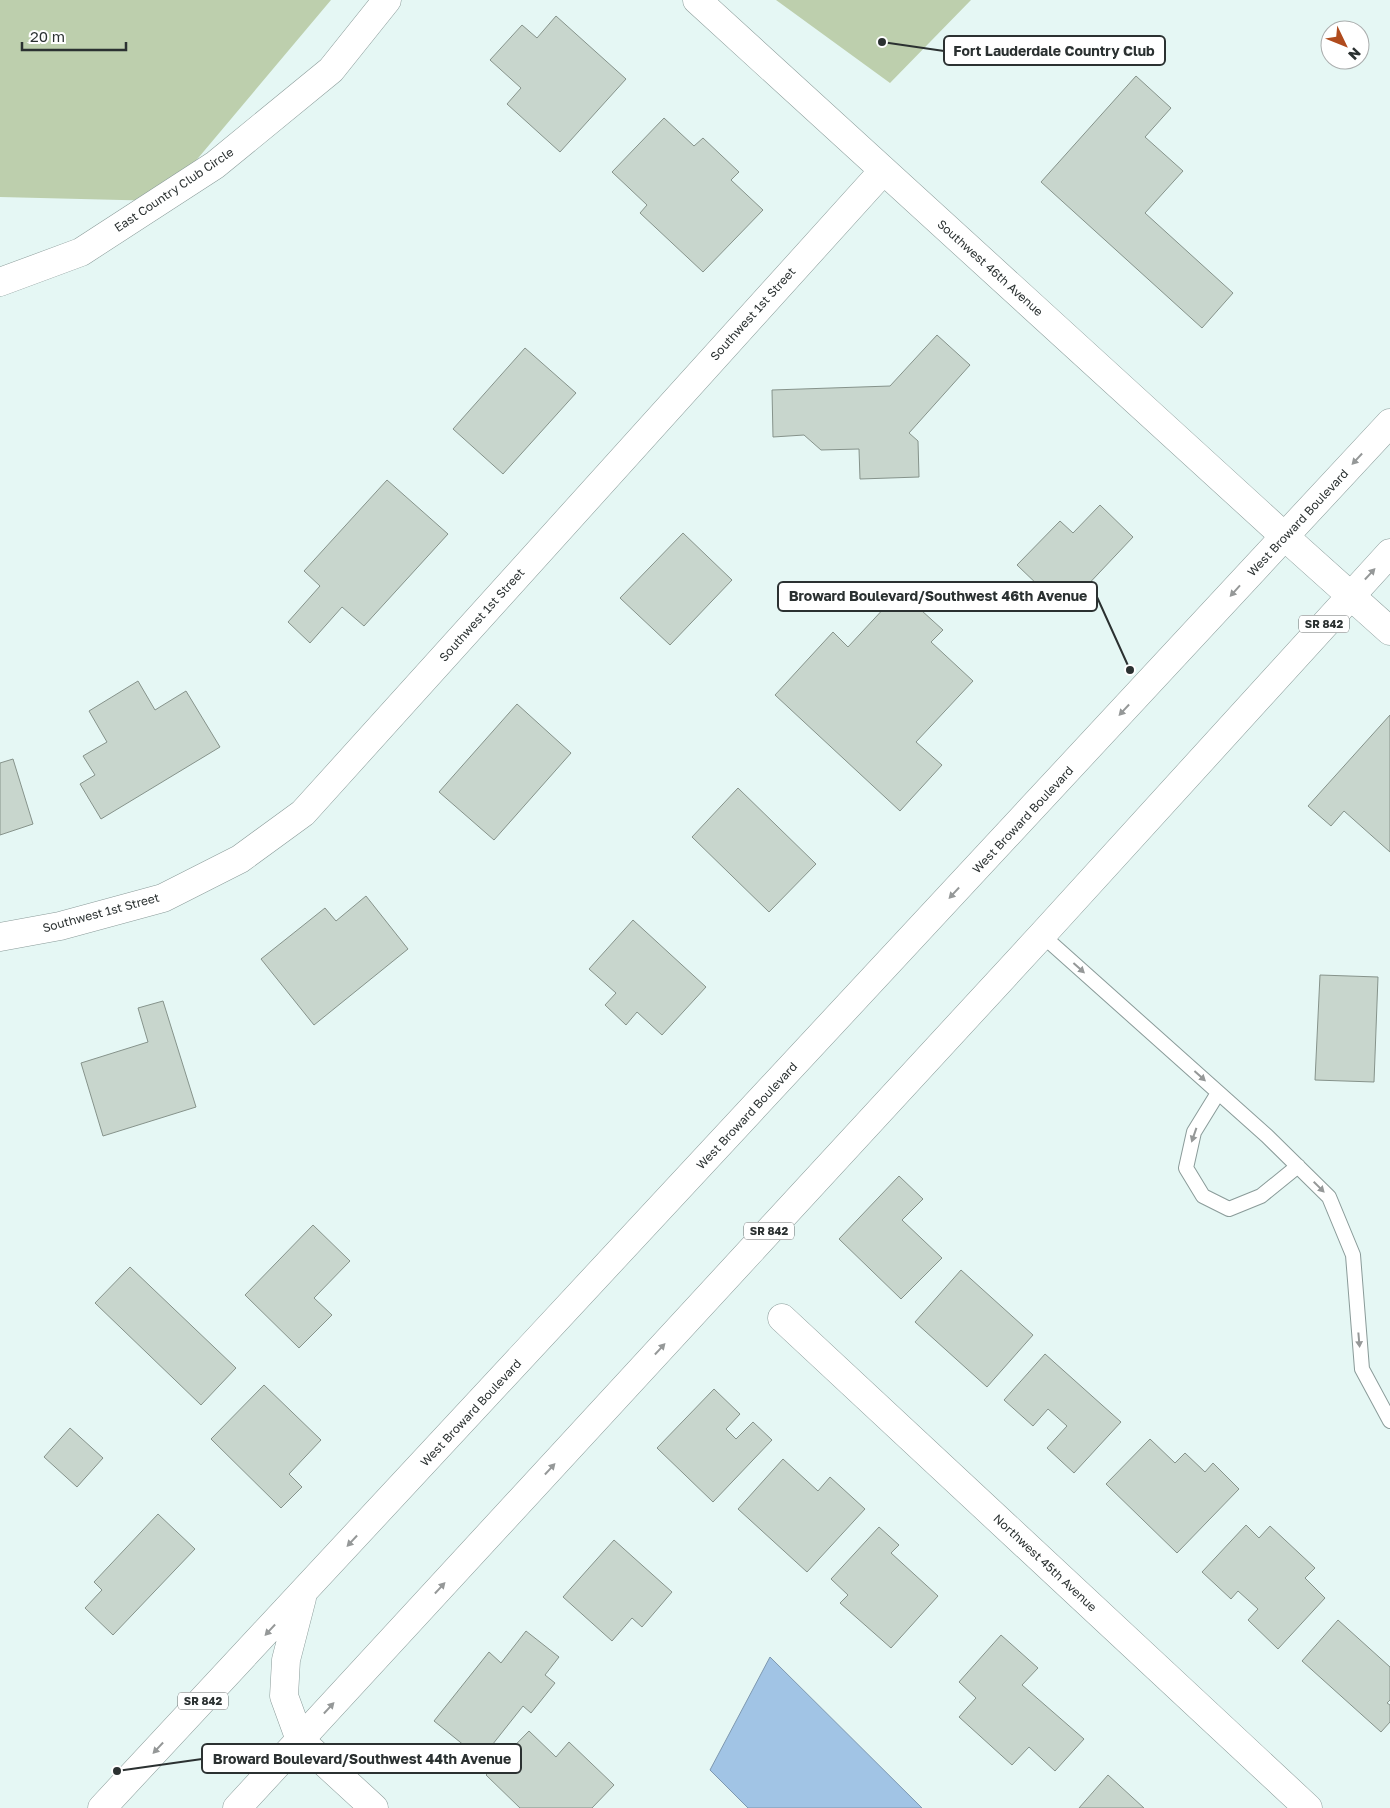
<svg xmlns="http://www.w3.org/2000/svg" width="1390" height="1808" viewBox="0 0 1390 1808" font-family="'Golos Text',sans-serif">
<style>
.green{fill:#bdcfad}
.water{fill:#a1c4e5;stroke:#7e98af}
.building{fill:#c8d6cd;stroke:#86938b}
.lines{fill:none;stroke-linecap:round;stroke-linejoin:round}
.service-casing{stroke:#8a9b99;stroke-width:16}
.minor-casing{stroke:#8a9b99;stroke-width:29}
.tertiary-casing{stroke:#8a9b99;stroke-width:29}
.primary-casing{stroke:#8a9b99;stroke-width:29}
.service{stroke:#fff;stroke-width:14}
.minor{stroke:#fff;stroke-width:28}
.tertiary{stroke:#fff;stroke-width:28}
.primary{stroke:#fff;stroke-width:28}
.oneway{fill:#959898}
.labels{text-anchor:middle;stroke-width:4;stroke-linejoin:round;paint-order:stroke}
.shield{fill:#fff;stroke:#6b6f6f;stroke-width:1}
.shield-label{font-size:11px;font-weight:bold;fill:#2b3131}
.street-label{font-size:12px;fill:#2b3131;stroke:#fff}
.leader{fill:none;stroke:#2b3131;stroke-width:2}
.callout-dot{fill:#2b3131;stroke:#fff;stroke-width:2}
.callout{fill:#fff;stroke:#2b3131;stroke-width:2}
.callout-label{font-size:14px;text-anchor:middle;font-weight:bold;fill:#2b3131}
</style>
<rect width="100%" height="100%" fill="#e5f7f4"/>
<!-- green -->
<path class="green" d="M0,0H331L162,201L0,197Z
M776,0H971L890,83Z"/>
<!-- water -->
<path class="water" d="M770,1657L922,1808H748L710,1770Z"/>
<!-- building -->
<path class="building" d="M556,16L626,79L560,152L507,104L521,88L490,60L522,25L537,38Z
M1136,76L1171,108L1145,137L1183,171L1145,213L1233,293L1202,328L1041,182Z
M664,118L694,146L703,138L739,172L731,180L763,210L703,272L640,213L647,205L612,172Z
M937,335L970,365L909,433L918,441L919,477L860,479L859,449L821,450L804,435L773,437L772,390L890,386Z
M525,348L576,393L503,474L453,429Z
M387,480L448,534L364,626L342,607L310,643L288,622L320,586L304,571Z
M1100,505L1133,537L1064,610L1017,565L1060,521L1073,533Z
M683,533L732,580L670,645L620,598Z
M900,591L943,630L931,642L973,681L916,742L942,765L900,811L775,695L833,632L848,647Z
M138,681L155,710L186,691L220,747L101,819L80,784L95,775L83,756L107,742L89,711Z
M517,704L571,753L494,840L439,792Z
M1390,715V852L1344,811L1331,826L1308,806Z
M13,759L33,824L0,835V763Z
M738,788L816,864L769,912L692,837Z
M366,896L408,949L314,1025L261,959L325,908L336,921Z
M633,920L706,987L662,1035L637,1012L626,1025L605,1005L616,993L589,969Z
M1320,975L1378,977L1374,1082L1315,1080Z
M163,1001L196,1107L103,1136L81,1063L148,1042L138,1008Z
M899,1176L923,1199L902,1220L942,1258L901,1299L839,1239Z
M313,1225L350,1261L314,1298L332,1315L299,1348L245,1295Z
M130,1267L236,1368L201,1405L95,1303Z
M961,1270L1033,1335L987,1387L915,1322Z
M1045,1354L1121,1422L1074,1473L1047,1448L1067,1426L1048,1409L1033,1426L1004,1400Z
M264,1385L321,1440L289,1474L302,1487L281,1508L211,1439Z
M714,1389L740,1414L726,1429L736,1439L753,1422L772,1440L713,1502L657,1448Z
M70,1428L103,1458L77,1487L44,1457Z
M1150,1439L1175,1463L1185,1453L1205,1472L1213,1463L1239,1489L1177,1553L1106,1484Z
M783,1459L818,1491L830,1477L865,1509L807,1572L738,1509Z
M158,1514L195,1549L113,1635L85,1608L102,1590L94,1582Z
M1246,1525L1259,1538L1270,1526L1315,1568L1305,1578L1325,1598L1278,1649L1248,1620L1258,1609L1238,1591L1231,1599L1202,1572Z
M879,1527L899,1545L891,1553L938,1596L891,1648L840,1603L848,1595L831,1579Z
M614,1540L672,1592L642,1627L632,1618L612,1641L563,1597Z
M1338,1620L1390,1667V1700L1387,1703L1390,1705V1722L1381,1732L1302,1661Z
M526,1631L559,1657L545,1675L555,1683L531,1713L523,1706L481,1759L434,1721L489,1652L501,1663Z
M1001,1635L1038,1668L1022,1685L1084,1739L1055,1771L1029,1747L1012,1765L959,1717L976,1698L959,1682Z
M529,1731L556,1757L569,1742L614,1785L592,1808H520L486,1775Z
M1108,1775L1144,1808H1079Z"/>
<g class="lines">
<!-- service casing -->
<g class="service-casing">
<path id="service" d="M1042,935L1267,1136L1329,1197L1353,1255L1362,1369L1390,1421
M1218,1093L1194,1132L1186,1168L1203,1196L1229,1209L1261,1196L1298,1166"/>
</g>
<!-- minor casing -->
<g class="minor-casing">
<path id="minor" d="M697,0L1284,536
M0,282L81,252L215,165L331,70L387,0
M0,937L60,926L163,898L240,859L303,813L883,171
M782,1318L1308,1808
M300,1740L374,1808"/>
</g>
<!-- tertiary casing -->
<g class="tertiary-casing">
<path id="tertiary" d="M1284,536L1390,631"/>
</g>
<!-- primary casing -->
<g class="primary-casing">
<path id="primary" d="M300,1740L284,1696L286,1660L302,1598
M102,1808L1390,423
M237,1808L1042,935L1390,553"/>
</g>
<!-- service -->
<use href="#service" class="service"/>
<!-- minor -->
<use href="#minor" class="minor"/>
<!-- tertiary -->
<use href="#tertiary" class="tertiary"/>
<!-- primary -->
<use href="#primary" class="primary"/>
</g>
<!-- one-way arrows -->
<defs><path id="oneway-solid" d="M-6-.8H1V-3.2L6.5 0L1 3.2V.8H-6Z" transform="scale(1.25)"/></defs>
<g class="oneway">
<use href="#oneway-solid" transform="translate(1357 459) rotate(133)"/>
<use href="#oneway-solid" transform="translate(1370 574) rotate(-47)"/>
<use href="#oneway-solid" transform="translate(1235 591) rotate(132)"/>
<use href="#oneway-solid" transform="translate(1124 710) rotate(133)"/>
<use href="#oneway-solid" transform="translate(954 893) rotate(133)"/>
<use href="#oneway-solid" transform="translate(1079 968) rotate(42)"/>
<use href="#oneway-solid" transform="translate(1200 1076) rotate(42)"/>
<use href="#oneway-solid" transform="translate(1194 1135) rotate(109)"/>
<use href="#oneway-solid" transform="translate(1319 1187) rotate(45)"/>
<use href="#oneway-solid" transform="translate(1359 1340) rotate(85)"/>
<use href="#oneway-solid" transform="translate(660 1349) rotate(-47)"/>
<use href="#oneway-solid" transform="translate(550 1469) rotate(-47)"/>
<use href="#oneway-solid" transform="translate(352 1541) rotate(133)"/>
<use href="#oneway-solid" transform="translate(440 1588) rotate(-47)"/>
<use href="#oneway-solid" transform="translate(270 1630) rotate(133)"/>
<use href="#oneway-solid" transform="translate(329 1708) rotate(-47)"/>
<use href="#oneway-solid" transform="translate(158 1748) rotate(133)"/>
</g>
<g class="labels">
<!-- shield labels -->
<g class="shield">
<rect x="1299" y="615.5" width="50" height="17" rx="4"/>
<rect x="744" y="1222.5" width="50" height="17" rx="4"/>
<rect x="178" y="1692.5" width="50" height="17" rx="4"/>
</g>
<g class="shield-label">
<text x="1324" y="628">SR 842</text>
<text x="769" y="1235">SR 842</text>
<text x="203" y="1705">SR 842</text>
</g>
<!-- street labels -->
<g class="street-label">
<text transform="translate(174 190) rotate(-34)" y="4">East Country Club Circle</text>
<text transform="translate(990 268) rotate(42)" y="4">Southwest 46th Avenue</text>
<text transform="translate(753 314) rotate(-48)" y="4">Southwest 1st Street</text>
<text transform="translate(1298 523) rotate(-47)" y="4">West Broward Boulevard</text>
<text transform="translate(482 615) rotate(-48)" y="4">Southwest 1st Street</text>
<text transform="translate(1023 820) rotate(-47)" y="4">West Broward Boulevard</text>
<text transform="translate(101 913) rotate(-15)" y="4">Southwest 1st Street</text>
<text transform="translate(747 1116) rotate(-47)" y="4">West Broward Boulevard</text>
<text transform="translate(471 1413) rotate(-47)" y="4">West Broward Boulevard</text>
<text transform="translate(1045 1563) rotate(43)" y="4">Northwest 45th Avenue</text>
</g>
</g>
<!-- callouts -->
<path class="leader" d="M882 42L944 51M1130 670L1097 597M117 1771L202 1759"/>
<g class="callout-dot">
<circle cx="882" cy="42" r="5"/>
<circle cx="1130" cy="670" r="5"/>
<circle cx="117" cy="1771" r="5"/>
</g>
<g class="callout">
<rect x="944" y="36" width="221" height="29" rx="5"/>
<rect x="778" y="582" width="319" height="29" rx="5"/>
<rect x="202" y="1744" width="319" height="29" rx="5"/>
</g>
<g class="callout-label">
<text x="1054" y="56">Fort Lauderdale Country Club</text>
<text x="938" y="601">Broward Boulevard/Southwest 46th Avenue</text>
<text x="362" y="1764">Broward Boulevard/Southwest 44th Avenue</text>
</g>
<!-- north arrow -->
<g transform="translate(1345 45) rotate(133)"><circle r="24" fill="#ffffff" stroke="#aaadad"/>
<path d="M0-4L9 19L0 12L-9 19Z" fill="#b04b1d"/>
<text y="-8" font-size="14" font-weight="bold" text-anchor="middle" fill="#2b3131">N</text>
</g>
<!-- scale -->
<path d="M22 42v8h104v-8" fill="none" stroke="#2b3131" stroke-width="2.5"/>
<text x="30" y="42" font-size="15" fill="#2b3131" stroke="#ffffff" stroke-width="4" paint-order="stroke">20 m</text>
</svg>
